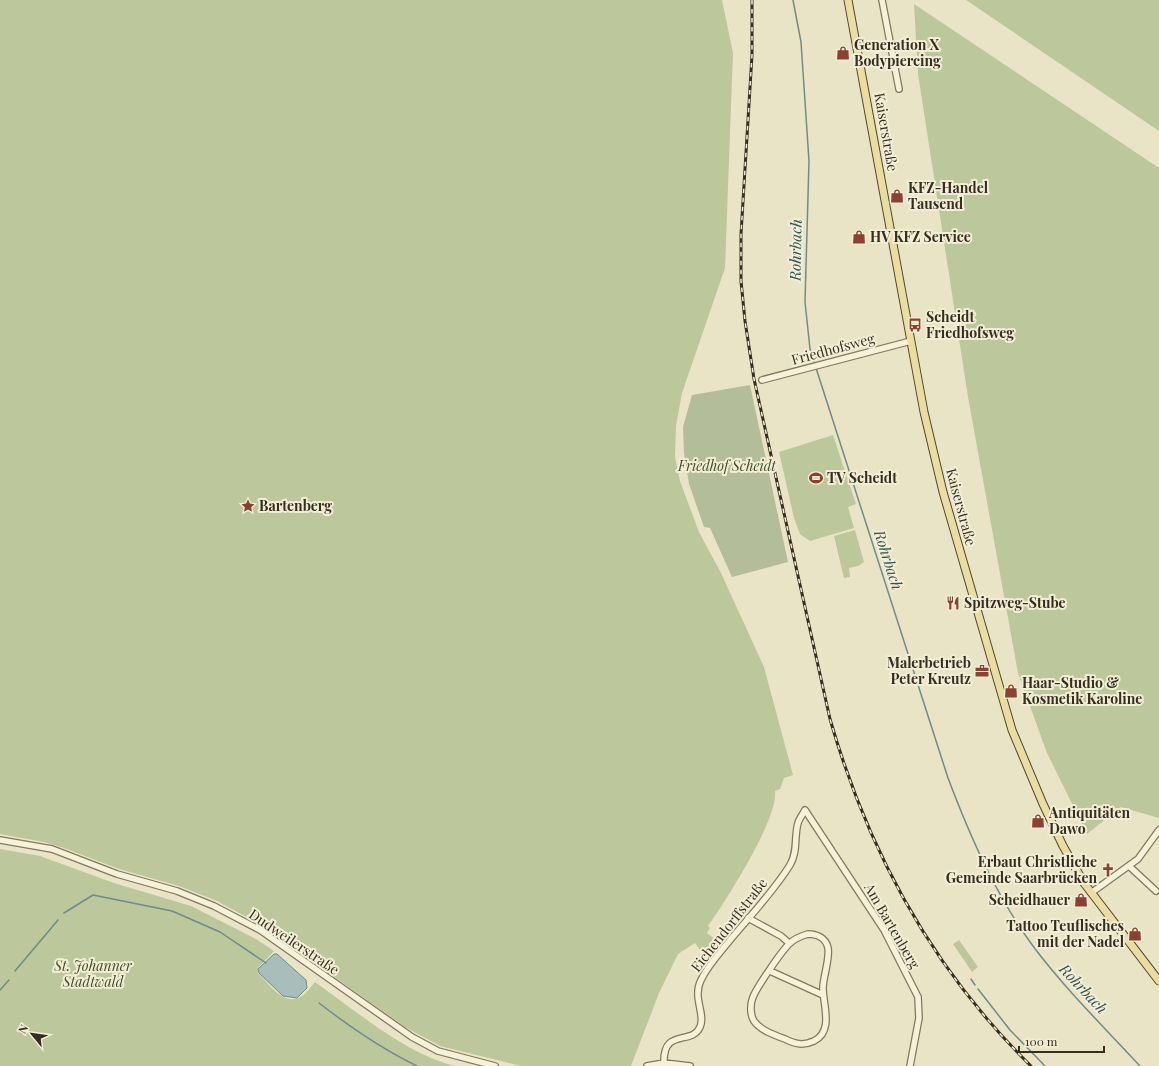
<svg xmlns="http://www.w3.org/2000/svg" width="1159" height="1066" viewBox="0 0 1159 1066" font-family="'Playfair Display',serif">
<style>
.green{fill:#bcc79b}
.cemetery{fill:#b4bd9a}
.water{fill:#a7bebb;stroke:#6f8c89}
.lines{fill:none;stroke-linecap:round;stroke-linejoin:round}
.stream{stroke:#6f8c89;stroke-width:1.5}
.minor-casing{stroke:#84775e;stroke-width:8}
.major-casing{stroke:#524531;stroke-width:9}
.minor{stroke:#f6f1d9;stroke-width:5.5}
.major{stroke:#eadda2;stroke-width:7}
.rail-casing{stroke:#362d20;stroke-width:3}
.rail{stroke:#f2eed5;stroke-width:1.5;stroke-dasharray:4.5;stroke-linecap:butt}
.labels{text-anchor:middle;stroke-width:4;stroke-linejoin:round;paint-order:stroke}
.poi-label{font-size:14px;font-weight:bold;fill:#362d20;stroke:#f2eed5;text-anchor:start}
.street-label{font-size:14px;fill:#362d20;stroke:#f2eed5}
.park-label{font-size:14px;font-style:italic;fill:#415029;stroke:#f2eed5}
.water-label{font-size:15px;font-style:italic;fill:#315154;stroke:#f2eed5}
</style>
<rect width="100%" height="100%" fill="#eae4c7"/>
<!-- green -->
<path class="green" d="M0,0H722L733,53L725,268L682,393L676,426L675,457L680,481L699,532L721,573L764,667L793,775L784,778L780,789L775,791C779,818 725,902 708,926L710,928L707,933L721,944L709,958L700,950L695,943L678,954L659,993L631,1066H521L440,1046L405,1027L263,926L217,901L179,886L119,869L64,848L44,842L0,834Z
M966,0H1159V131Z
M914,4L1159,168V818L1121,807L1087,834L1047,753L1018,673L968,397L918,74Z
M833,435L856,504L848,507L854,528L810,541L800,534L794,518L779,452Z
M855,530L864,562L858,566L849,568L850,577L844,578L834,536Z
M0,849L40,856L114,883L191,906L256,939L274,951L258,968V973C269,984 285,1008 302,996C307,993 311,986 315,982C356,1011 406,1054 455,1066H0Z
M959,940L978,967L972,972L953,944Z"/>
<!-- cemetery -->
<path class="cemetery" d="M750,385L788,562L732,577L710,528L704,527L689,484L684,453L683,427L692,395Z"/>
<!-- water -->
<path class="water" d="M274,954H277L306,980L307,988L297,998L283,996L259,973L258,969Z"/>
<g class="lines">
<!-- stream -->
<path class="stream" d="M793,0L801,42L809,161L805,302L810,349L815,364
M816,368L948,778C970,836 996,896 1033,946C1065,989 1104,1027 1140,1066
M64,913L93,895L172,911L220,932L266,963
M15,971L58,920
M971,979L975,985
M978,989L1010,1030L1045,1066
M0,990L9,980
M319,1003C350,1027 382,1049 417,1066"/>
<!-- minor casing -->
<g class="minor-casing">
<path id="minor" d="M882,0L899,89
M762,380L911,341
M0,840L52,849L117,874L177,891L214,906L260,930L412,1037L438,1051L495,1066
M1129,866L1156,891
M1091,893L1138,859L1159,830
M748,918L781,936L789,943
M808,934C817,934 826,938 828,948C830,959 823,977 823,988C823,1005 834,1031 814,1041C803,1046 795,1044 785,1039C774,1035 760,1030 754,1021C750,1015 750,1004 753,997C757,987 781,952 789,944C794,939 801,936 808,934Z
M770,971L823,995
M664,1063C663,1027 692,1046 700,1027C706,1014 692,998 701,980C707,967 717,956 726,945C747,919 772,894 790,865C798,852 794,837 798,823C799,819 803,814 805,810L884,930L918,997L919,1018L910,1066
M647,1066L664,1063L690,1066"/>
</g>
<!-- major casing -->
<g class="major-casing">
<path id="major" d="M848,0L924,412L943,492L1012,730L1043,804L1063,846L1084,883L1159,981"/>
</g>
<!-- minor -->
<use href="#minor" class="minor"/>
<!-- major -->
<use href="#major" class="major"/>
<!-- rail casing -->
<g class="rail-casing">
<path id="rail" d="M752,0V55L741,234V281L745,321L754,379L830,719C868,851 932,969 1031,1066"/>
</g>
<!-- rail -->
<use href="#rail" class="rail"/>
</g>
<!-- icons -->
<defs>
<g id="shop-bare" transform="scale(1.08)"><path d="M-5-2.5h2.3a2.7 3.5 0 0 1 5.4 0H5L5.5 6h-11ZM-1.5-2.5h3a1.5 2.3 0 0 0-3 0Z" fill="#8d3f33" stroke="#f2eed5" stroke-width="2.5" paint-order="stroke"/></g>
<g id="bus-bare" transform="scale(1.08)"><path d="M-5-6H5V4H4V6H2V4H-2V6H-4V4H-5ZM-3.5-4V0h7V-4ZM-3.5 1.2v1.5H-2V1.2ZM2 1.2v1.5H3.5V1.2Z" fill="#8d3f33" stroke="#f2eed5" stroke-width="2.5" paint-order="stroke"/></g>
<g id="stadium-bare" transform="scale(1.08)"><path d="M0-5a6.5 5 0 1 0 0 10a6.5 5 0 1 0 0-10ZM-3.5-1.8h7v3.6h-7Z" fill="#8d3f33" stroke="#f2eed5" stroke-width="2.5" paint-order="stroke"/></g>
<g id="sight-bare" transform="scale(1.08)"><path d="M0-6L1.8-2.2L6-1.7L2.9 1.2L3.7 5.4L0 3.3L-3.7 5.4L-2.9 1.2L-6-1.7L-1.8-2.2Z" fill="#8d3f33" stroke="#f2eed5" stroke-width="2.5" paint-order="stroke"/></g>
<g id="restaurant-bare" transform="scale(1.08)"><path d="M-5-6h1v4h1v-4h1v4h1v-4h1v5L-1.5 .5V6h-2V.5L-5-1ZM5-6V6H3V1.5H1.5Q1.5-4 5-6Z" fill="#8d3f33" stroke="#f2eed5" stroke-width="2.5" paint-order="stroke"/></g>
<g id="office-bare" transform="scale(1.08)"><path d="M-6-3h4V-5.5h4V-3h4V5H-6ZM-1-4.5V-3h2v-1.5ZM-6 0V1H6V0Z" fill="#8d3f33" stroke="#f2eed5" stroke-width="2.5" paint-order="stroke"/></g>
<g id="church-bare" transform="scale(1.08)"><path d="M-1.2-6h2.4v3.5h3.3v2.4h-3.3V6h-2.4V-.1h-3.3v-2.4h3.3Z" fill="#8d3f33" stroke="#f2eed5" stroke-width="2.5" paint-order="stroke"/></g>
</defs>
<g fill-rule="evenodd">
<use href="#shop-bare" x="843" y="53"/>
<use href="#shop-bare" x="897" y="196"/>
<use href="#shop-bare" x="859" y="237"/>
<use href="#bus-bare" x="915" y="325"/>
<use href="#stadium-bare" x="816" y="478"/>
<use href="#sight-bare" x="248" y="506"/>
<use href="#restaurant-bare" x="953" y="603"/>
<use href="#office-bare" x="982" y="671"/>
<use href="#shop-bare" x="1011" y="691"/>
<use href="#shop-bare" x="1038" y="821"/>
<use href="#church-bare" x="1108" y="870"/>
<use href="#shop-bare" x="1081" y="900"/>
<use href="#shop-bare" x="1135" y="934"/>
</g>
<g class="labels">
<!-- poi labels -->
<g class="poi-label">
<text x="854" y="50">Generation X<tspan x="854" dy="16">Bodypiercing</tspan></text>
<text x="908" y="193">KFZ-Handel<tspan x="908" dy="16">Tausend</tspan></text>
<text x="870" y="242">HV KFZ Service</text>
<text x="926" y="322">Scheidt<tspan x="926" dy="16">Friedhofsweg</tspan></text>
<text x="827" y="483">TV Scheidt</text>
<text x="259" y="511">Bartenberg</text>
<text x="964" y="608">Spitzweg-Stube</text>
<text x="971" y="668" text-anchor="end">Malerbetrieb<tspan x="971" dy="16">Peter Kreutz</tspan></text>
<text x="1022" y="688">Haar-Studio &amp;<tspan x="1022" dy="16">Kosmetik Karoline</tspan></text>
<text x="1049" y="818">Antiquitäten<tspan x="1049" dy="16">Dawo</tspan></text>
<text x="1097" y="867" text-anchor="end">Erbaut Christliche<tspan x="1097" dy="16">Gemeinde Saarbrücken</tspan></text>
<text x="1070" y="905" text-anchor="end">Scheidhauer</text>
<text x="1124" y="931" text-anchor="end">Tattoo Teuflisches<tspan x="1124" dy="16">mit der Nadel</tspan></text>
</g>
<!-- street labels -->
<g class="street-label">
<text transform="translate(886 132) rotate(80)" y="5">Kaiserstraße</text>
<text transform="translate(833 349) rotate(-15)" y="5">Friedhofsweg</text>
<text transform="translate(961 507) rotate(75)" y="5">Kaiserstraße</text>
<text transform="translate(729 925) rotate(-52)" y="5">Eichendorffstraße</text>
<text transform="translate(892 926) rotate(60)" y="5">Am Bartenberg</text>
<text transform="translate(294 942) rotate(34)" y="5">Dudweilerstraße</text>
</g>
<!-- park labels -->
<g class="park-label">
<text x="727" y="471">Friedhof Scheidt</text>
<text x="93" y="971">St. Johanner<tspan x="93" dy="16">Stadtwald</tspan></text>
</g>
<!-- water labels -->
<g class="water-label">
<text transform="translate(796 250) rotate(-89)" y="5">Rohrbach</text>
<text transform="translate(888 560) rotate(72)" y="5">Rohrbach</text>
<text transform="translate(1083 989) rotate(47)" y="5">Rohrbach</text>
</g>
</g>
<!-- north arrow -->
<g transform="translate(32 1034) rotate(299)" stroke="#f2eed5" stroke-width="3" paint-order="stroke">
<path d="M0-3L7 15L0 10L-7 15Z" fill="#362d20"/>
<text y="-6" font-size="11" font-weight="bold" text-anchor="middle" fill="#362d20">N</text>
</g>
<!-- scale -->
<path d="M1019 1046v6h85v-6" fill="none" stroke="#362d20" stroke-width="2"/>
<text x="1025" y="1046" font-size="12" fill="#362d20" stroke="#f2eed5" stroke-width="3" paint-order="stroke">100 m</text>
</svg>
